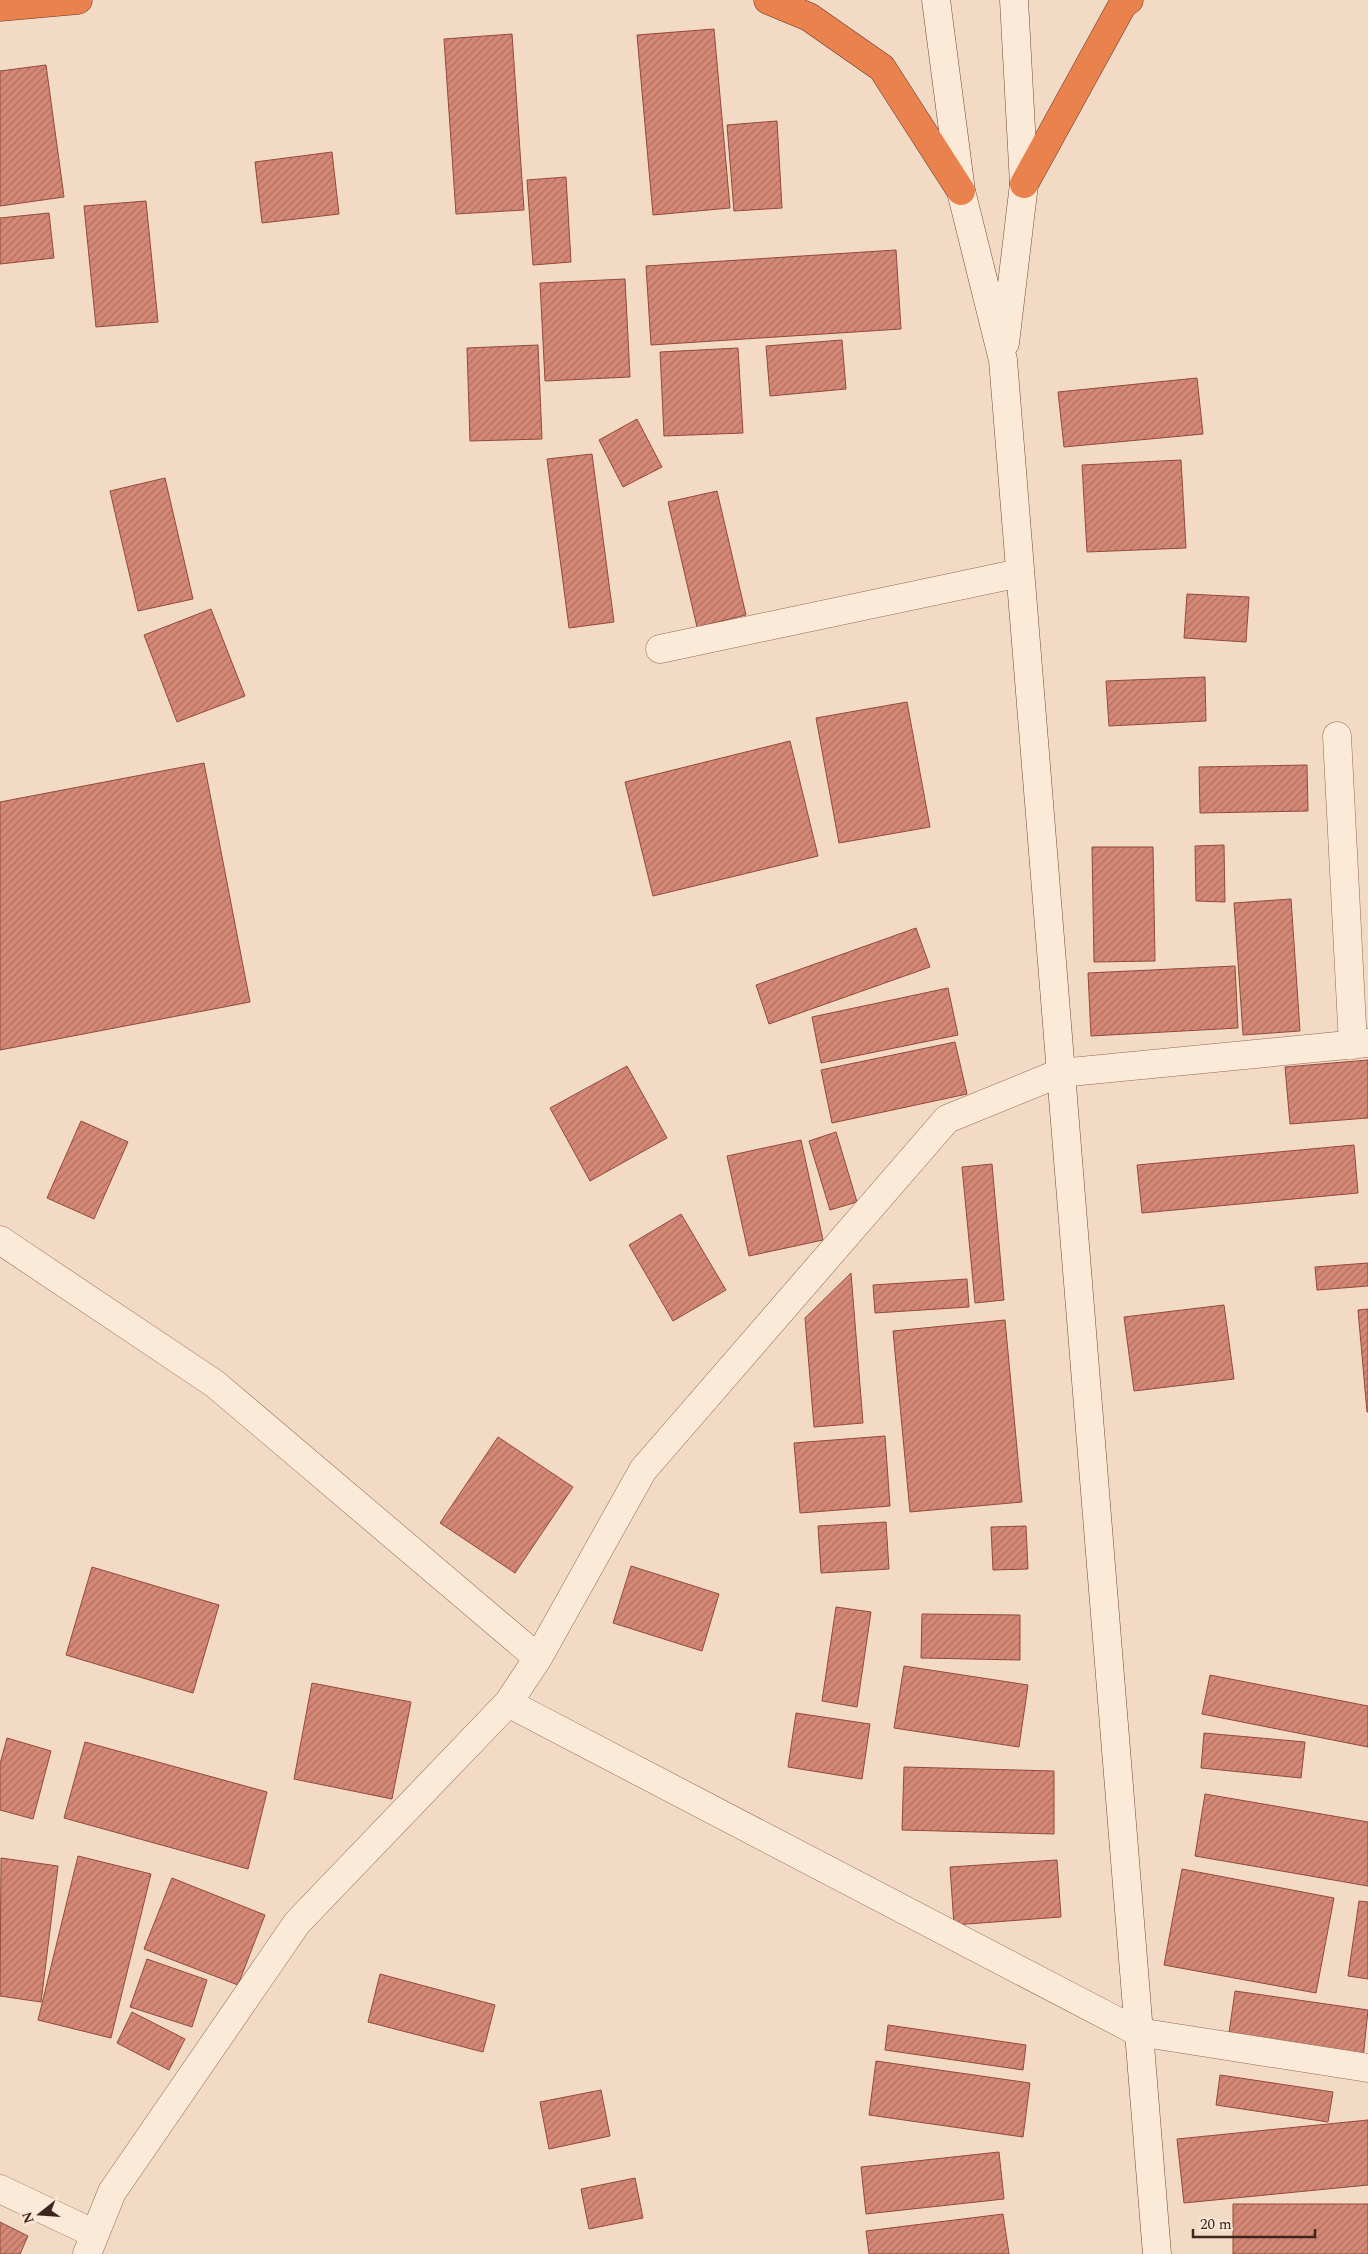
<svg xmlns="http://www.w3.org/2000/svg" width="1368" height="2254" viewBox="0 0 1368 2254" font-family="Spectral,serif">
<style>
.building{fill:url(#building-hatch);stroke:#924a3b}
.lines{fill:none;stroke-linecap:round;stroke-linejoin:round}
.street-casing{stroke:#906958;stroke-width:29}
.secondary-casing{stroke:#724a3b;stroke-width:29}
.highway-casing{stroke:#5d382d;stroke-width:29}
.street{stroke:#fcead9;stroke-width:28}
.secondary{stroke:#fcead9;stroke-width:28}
.highway{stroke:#ea824d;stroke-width:28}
</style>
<defs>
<pattern id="building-hatch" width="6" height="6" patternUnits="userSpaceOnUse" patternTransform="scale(1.25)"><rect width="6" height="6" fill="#d58876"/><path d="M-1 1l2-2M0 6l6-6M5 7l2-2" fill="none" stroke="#ae6f60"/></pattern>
</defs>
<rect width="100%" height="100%" fill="#f3dac4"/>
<!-- building -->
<path class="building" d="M714,29L730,208L653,215L637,35Z
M512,34L524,210L456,214L444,39Z
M46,65L64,197L0,206V71Z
M777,121L782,208L734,211L727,125Z
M332,152L339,214L262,223L255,162Z
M566,177L571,262L533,265L527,180Z
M146,201L158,322L96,327L84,206Z
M49,213L54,258L0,264V218Z
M896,250L901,329L651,345L646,266Z
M625,279L630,377L545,381L540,283Z
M842,340L846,389L770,396L766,346Z
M538,345L542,439L470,441L467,348Z
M738,348L743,433L664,436L660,352Z
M1197,378L1203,434L1064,447L1058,392Z
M637,419L662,467L623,487L599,440Z
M592,454L614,622L569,628L547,459Z
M1181,460L1186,548L1087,552L1082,465Z
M165,478L193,599L138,611L110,491Z
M717,491L746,615L697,627L668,502Z
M1187,594L1249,597L1246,642L1184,638Z
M211,609L245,696L177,722L144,635Z
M1205,677L1206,721L1109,726L1106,681Z
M907,702L930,827L839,843L816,718Z
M790,741L818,856L653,896L625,782Z
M204,763L250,1002L0,1050V802Z
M1307,765L1308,811L1200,813L1199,767Z
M1224,845L1225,902L1196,901L1195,846Z
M1092,847H1153L1155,961L1094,962Z
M1291,899L1300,1031L1243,1035L1234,903Z
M916,928L930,967L769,1024L756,985Z
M1235,966L1238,1028L1091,1036L1088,973Z
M948,988L958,1035L821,1063L812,1017Z
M955,1042L967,1094L832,1123L821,1070Z
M1368,1060V1118L1290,1124L1285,1067Z
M627,1066L667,1138L590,1181L550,1108Z
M81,1121L128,1142L94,1219L47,1198Z
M836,1132L857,1202L830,1210L809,1141Z
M801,1140L823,1240L749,1256L727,1156Z
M1354,1145L1358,1193L1142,1213L1137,1165Z
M992,1164L1004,1300L975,1303L962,1167Z
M681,1214L726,1290L673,1321L629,1245Z
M1368,1263V1286L1317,1290L1315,1267Z
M851,1273L863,1423L814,1427L805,1318Z
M967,1279L969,1307L875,1313L873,1285Z
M1224,1305L1234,1379L1134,1391L1124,1317Z
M1368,1309V1412H1367L1358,1310Z
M1005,1320L1022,1502L910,1512L893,1331Z
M885,1436L890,1506L800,1513L794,1443Z
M498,1437L573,1487L515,1573L440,1523Z
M886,1522L889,1569L821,1573L818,1526Z
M1026,1526L1028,1569L993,1570L991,1527Z
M631,1566L719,1594L702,1651L613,1623Z
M92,1567L219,1605L193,1693L66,1655Z
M836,1607L871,1612L857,1707L822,1701Z
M922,1614L1020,1615V1660L921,1658Z
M904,1666L1028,1685L1019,1747L894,1728Z
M1210,1675L1368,1706V1747L1202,1714Z
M312,1683L411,1702L392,1799L294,1779Z
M796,1713L870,1724L862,1779L788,1767Z
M1204,1733L1305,1742L1301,1778L1201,1768Z
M7,1738L51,1751L33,1819L0,1810V1764Z
M85,1742L267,1792L248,1869L64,1818Z
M904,1767L1054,1771V1834L902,1830Z
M1205,1794L1368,1822V1886L1195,1856Z
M78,1856L151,1874L111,2038L38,2020Z
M1,1858L58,1866L41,2002L0,1996Z
M1057,1860L1061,1917L954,1925L950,1867Z
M1182,1869L1334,1898L1316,1993L1164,1965Z
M172,1878L265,1915L238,1985L144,1949Z
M1359,1901L1368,1902V1979L1348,1976Z
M147,1959L207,1980L192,2027L130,2007Z
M380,1974L495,2005L483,2052L368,2022Z
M1235,1991L1368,2010L1363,2059L1228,2040Z
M132,2012L185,2039L169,2070L117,2043Z
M888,2025L1026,2045L1023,2070L885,2050Z
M876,2061L1030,2083L1023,2137L869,2115Z
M1220,2075L1333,2092L1328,2122L1216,2105Z
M601,2090L610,2136L549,2149L540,2102Z
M1368,2120V2185L1184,2203L1177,2139Z
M999,2152L1004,2199L866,2214L861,2167Z
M635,2178L643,2218L589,2229L581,2189Z
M1233,2204H1368V2254H1233Z
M1003,2214L1009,2254H869L866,2231Z
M0,2222L28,2236L20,2254H0Z"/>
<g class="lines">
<!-- street casing -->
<g class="street-casing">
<path id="street" d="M660,649L1020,573
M1337,736L1353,1045
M0,1240L215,1384L538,1658
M508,1703L1138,2032L1368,2068
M0,2189L95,2234
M87,2254L112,2192L297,1923L508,1703L538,1658L643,1470L947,1119L1060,1073L1368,1043"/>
</g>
<!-- secondary casing -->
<g class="secondary-casing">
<path id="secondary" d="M936,0L961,191L1003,360L1157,2254
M1005,343L1024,184L1014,0"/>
</g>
<!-- highway casing -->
<g class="highway-casing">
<path id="highway" d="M768,0L809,17L882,68L961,191
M0,7L78,0
M1024,184L1123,4L1129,0"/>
</g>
<!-- street -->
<use href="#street" class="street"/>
<!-- secondary -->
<use href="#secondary" class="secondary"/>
<!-- highway -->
<use href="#highway" class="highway"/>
</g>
<!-- north arrow -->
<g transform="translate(40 2214) rotate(253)" stroke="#f9e6d5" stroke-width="4" paint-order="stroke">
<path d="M0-4L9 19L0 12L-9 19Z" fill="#3e261e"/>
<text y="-8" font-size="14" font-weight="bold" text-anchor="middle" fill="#3e261e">N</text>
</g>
<!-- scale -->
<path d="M1193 2229v8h122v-8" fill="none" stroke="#3e261e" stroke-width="2.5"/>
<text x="1200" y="2229" font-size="15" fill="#3e261e" stroke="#f9e6d5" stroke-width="4" paint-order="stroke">20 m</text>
</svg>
